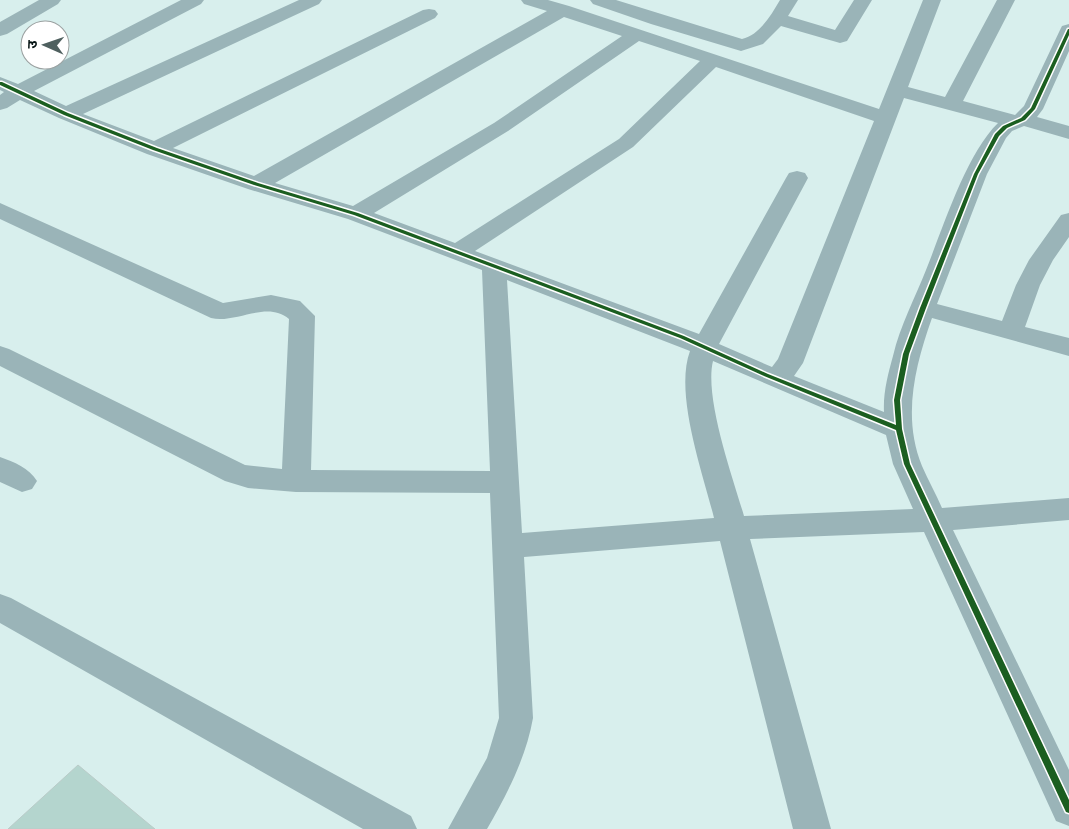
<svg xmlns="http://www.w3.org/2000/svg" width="1069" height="829" viewBox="0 0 1069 829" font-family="'Space Grotesk','Noto Sans Devanagari',sans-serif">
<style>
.building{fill:#b4d5ce;stroke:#bacbc8}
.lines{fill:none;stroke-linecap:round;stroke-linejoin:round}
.street{fill:#9ab4b8;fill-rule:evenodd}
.cycleway-casing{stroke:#fff;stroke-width:3}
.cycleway{fill:#1b5e20;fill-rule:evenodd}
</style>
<rect width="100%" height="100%" fill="#d8efed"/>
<!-- building -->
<path class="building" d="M78,765L150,825L155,829H8Z"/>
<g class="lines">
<!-- street -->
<path class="street" d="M39,0H61L58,4L7,34L0,36V22Z
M181,0H204L201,4L34,91L66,106L299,0H322L319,4L83,114L154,141L423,10L429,9L435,10L438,14L435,18L173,148L254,176L547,11L524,4L521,0H548L569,6L879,109L923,0H941L908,87L945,97L997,0H1015L963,101L1015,115L1024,106L1060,30L1062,26L1069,24V51L1043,109L1037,117L1069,126V139L1024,126L1012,131L1006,138L987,174L937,304L1002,321L1016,285L1029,260L1061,215L1069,213V237L1053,260L1040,285L1025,327L1069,338V356L932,318C915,366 902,417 922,466C928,480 936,494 942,508L1069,498V520L953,530L1069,770V826L1056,821L924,532L750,539L831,829H793L720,541L524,557L533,718C526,758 507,794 487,829H448L487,758L499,718L490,493L296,492L248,488L225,481L0,366V346L9,349L245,465L282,469L289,319C267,300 236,324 211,318L0,219V203L223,303L271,295L300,301L315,316L311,470L490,471L482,270L348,219L248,189L147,154L59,118L20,100L7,108L0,110V95L4,92L0,90V77L18,84ZM564,17L622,36L494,123L353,206L275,183ZM639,41L700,61L619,139L455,243L374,213L508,131ZM716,67L874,121L778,359L772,367L719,344L808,178L805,173L797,171L789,173L786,178L699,334L475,251L633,147ZM904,98L998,123C966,154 943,228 926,270C915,298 900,326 893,356C888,374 883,393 884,412L794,376L803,363ZM507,280L690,351C674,394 703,473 714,518L522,533ZM713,361L886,435L893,464L913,509L744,516C733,478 704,398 713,361Z
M590,0H616L742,39C760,35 771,15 780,0H798L788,16L835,30L854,0H872L847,41L840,43L781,26L763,44L741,51L651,24L593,4Z
M0,457C14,462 29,468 37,481L32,489L22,492L0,482Z
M0,594L11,598L411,816L417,829H363L0,623Z"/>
<!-- cycleway casing -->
<g class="cycleway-casing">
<path id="cycleway" d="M1068,29H1069V35L1035,109L1025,120L1007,128L999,136L978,174L926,308L909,354L900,400L902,429L910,464L1069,800V813L1066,812L904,464L896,430L764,376L680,338L354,215L254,185L153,150L64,115L0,85V82H2L68,113L157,148L258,183L358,213L684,336L768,374L896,425L894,400L903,354L920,308L974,174L995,134L1003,126L1021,118L1031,108Z"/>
</g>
<!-- cycleway -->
<use href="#cycleway" class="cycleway"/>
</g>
<!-- north arrow -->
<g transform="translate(45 45) rotate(272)"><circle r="24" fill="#ffffff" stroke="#9ba1a1"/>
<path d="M0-4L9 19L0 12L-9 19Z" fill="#4f605f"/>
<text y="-8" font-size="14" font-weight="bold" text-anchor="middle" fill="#051313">उ</text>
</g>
</svg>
